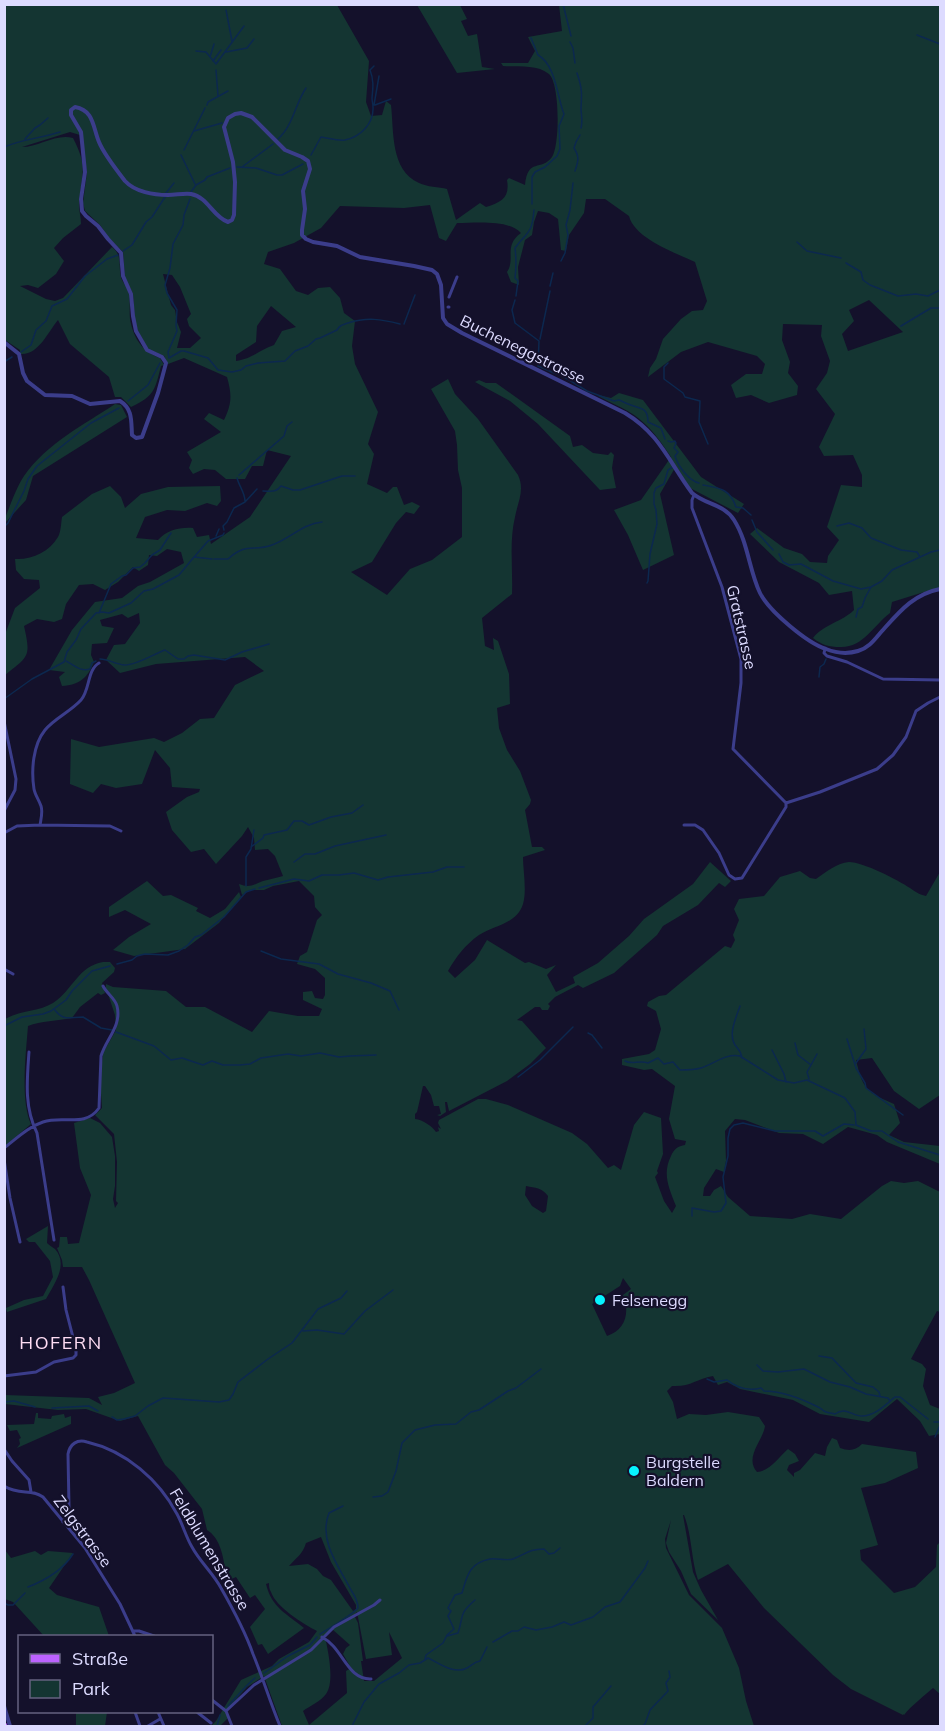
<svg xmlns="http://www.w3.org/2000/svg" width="945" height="1731" viewBox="0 0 945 1731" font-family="Mulish,sans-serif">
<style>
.green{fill:#143532;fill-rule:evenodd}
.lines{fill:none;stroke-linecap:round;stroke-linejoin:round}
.stream{stroke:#0c284f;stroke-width:1.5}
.minor{stroke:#3b3d8b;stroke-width:3}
.tertiary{stroke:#3b3d8b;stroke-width:4}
.primary{stroke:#bc62ff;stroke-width:5}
.poi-dot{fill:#07f3ff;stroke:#14112b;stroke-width:2}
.labels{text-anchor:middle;stroke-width:4.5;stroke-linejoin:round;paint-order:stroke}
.street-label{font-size:16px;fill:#dddbff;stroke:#14112b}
.poi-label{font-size:16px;fill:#dddbff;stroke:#14112b;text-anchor:start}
.neighbourhood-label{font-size:18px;letter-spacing:1.5px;fill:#ffddf4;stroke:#14112b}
</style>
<rect width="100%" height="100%" fill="#14112b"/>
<!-- green -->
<path class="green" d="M5,5H337L369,61L366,102L371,116L382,115L386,101L391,105C394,131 390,170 419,183C427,187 439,187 447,189L456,220L480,203L486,207C502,202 510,197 507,180L509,178L525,185C528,157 541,172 552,157C560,145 560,84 549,74C537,64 517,67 503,66L501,63H528L535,51L528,37L562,31L559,5H940V588L924,592L892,602L890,613C873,626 863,648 840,647C829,647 822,645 813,638C824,624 842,622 854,610L852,591L829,595L819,583L779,562L750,534L757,528L784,548L802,554L810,562L827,563L828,556L839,540L827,527L841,485L862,487V475L853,455L824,456L819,447L835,414L816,389L827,373L830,361L821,336L822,325L783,324L782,340L790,362L788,373L798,386L797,395L769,403L751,395L736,398L731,385L746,374H762L765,364L757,356L708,342L681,352L648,377L650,368L656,359L663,339L681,319L692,311L703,310L707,301L695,262C676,253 635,239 629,216L605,199H586L584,213L569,235L566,251L561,250L558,219L549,213L538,211L534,222L532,235L525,240L518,267L519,285L511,282L507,272C516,259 503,246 521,233C508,219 475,223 457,223L446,241L439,238L430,205L404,208L340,206L321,228L294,243L268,252L264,264L280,269L296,291L308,295L318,288L330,287L340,298L344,313L355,321L352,346L355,364L378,412L368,444L374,454L367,484L387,493L393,487H397L404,505L412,502L420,506L414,514L406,512L396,523L372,562L351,572L387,595L410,569L432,560L462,537V488L458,470L457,445L455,431L431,389L448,379L455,394L478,419L518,475C525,490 518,501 515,517C509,542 513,568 512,594L482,618L485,646L494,650L493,638L498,641L509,674L510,704L497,708L499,728L507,750L520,771L531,800L530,804L525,810L532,847H542L545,850L523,857C523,871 527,890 523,904C517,924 494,925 479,935C465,945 456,957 448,971L455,978L475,960L487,940L525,963L529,962L546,969L556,965L547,975L556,992L575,983L573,977L598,963L629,936L644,919L693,884L710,862L731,881L725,887L719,883L698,905L663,926L657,935L614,973L583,988L578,985L555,997L548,1004L550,1006L548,1010H542L540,1007H535L517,1020L522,1021L546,1048L530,1064L507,1081L449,1111L447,1102H445L446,1112L440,1116L437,1115L441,1114L439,1106H434L431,1095L425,1086H423L417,1112L415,1114V1119C423,1120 432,1126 436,1132L439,1131L438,1127L441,1129L438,1123L439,1120L478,1099H486L508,1105L572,1133L587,1144L608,1168L614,1165L621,1170L634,1125L644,1112L661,1118L663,1154L657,1171L658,1173L655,1177L664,1201L672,1213L676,1206C669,1188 662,1174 671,1156C674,1149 678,1146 685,1145L686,1141L675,1139L669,1119L675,1086L652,1069L644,1070L622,1065V1059L649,1054L655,1050L661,1029L656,1011L647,1006L648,1002L659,996L666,995L725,946L731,948L735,940L733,935L739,920L734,909L739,899L764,896L780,877L800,871L810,878L816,879C826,872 837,863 849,862C863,862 898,880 910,888C916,892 918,894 926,896L940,872V1095L919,1109L894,1091L872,1058L856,1060C863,1089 866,1092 894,1104L900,1123L889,1135L904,1142L940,1146V1164L887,1142L877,1135L848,1127L823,1144L803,1134L779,1133L745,1120L735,1119L725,1131L726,1161L724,1172L716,1169L704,1188L703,1196H710L714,1190L721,1186L728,1197L750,1216L792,1219L810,1214L841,1219L882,1186L891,1181L904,1183L918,1181L940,1192V1312L937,1311L911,1359L922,1364L926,1369L923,1386L930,1405L940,1409V1434L929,1436L920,1421L897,1399L869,1422L820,1414L793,1400L740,1389L727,1382L718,1385L713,1376C696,1379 691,1387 672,1386L667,1391L673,1402L677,1419L689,1414L706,1415L728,1412L759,1417L765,1426C763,1441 744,1457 757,1472C770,1471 779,1457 788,1449L795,1454L799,1461L789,1465L787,1470L794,1477V1473L800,1470L815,1453L825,1456L827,1447L832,1438L837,1440L840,1448C849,1451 855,1451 862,1444L916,1452L918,1468L885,1483L861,1488L878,1545L860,1550L861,1560L894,1593L915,1587L936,1567L937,1545L940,1542V1694L933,1688C923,1697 912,1705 904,1715V1714L903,1715L851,1689L833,1675L764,1608L728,1564L698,1580C691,1559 692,1535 684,1515H683L693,1572L701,1590L718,1620L691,1594L681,1571L669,1552L666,1543L671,1520L665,1539L666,1548L689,1595L722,1628L739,1668L746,1701L754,1726H282L264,1676L247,1687L226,1711L229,1717L220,1726H211L216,1721L241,1680L272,1666L279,1659L309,1642L317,1631C303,1624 276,1607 271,1592C269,1589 269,1586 269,1583L266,1584C272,1608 286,1613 304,1628L268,1654L262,1644L258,1645L250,1627L265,1609L255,1595L250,1598L236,1577L225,1582L218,1572L225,1568C223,1554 219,1537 207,1530L202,1509L174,1473L165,1465L138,1416L120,1421L86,1409L58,1410L5,1404V1395L89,1398L102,1405L98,1397L114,1393L135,1383L89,1280L82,1267H63L62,1260L57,1248L59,1247L60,1237H67L68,1244L79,1243L91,1195L80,1168L74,1123L90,1118L100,1123L112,1137L115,1156V1186L113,1199L115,1208L118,1203L116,1201L117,1162L114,1134L95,1115L102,1108L100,1080L103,1053L116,1030L115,1015L106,988V984L113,987L166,991L186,1007H205L252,1032L269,1011L298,1016H319L322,1009L303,1000V992L312,991L315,998L323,999L325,995V978L315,969L297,964L300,956L307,952L317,920L322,915L315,907L314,896L299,881L273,886L264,890H251L242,895L239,884C249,888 253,885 263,881C270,879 277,878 283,876L275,856L268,849L255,850L254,838L248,827L242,836L216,864L204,849L191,852L172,830L166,812L187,797L199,792L200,789L172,787L170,768L155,750L142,784L116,788L101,784L93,793L70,784L71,739L99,747L154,738L164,742L182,733L200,719L214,718L235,685L264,671L245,657L156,664L120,673L106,660L114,645L125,644L140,623L139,613L128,618L122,614L100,620L102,626L114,628L107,643L92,644L91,655L94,662C88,677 80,685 62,686L59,677L65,672L49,670L72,630L95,602L122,598L138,586L150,582L184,563L181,552L167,549L157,556L149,555L148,565L139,571L133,567L118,582L105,590L93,584L79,585L66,604L62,619L54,622L37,619L24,626C31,657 29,656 5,675L4,637L15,608L40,588L39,580L24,579L16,570L15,559C32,560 49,552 58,537C61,532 61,523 62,517L92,494L110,486L121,497L125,508L141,494L168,487L220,486L221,501L217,506L207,503L185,511L167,510L145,517L136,538L158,540C167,530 180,527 193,528L197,537L209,535L211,544L250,517L291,456L267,450L263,466H252L245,479H226L215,470L204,469L193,474L189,468L192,460L187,452L221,432L204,419L209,413L224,420C232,403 232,395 227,377L184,358L168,364L164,356L148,349L138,331L135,321L133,294L125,278L123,252L109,238L100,225L85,211L83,203L87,172L80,135L70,132L22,147C38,147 57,133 73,138C89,169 81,174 79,205C79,211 81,217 81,224L63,238L54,248L64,261L56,274L38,288L28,285L20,286L46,299L55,301L63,298L112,247C123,256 118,265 121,277C122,282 126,285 128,290C131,299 129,310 130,319C133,337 142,352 160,358L164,365L161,366C155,389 155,396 131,407L121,397H115L109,377L70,344L58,320C48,332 38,356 20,354V350L5,340ZM163,274L172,275L180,287L191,314L187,319L189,326L201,338L190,348H177L181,332L177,322L175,310L171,305ZM869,300L903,332L848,351L842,334L854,321L849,310ZM271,306L296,327L282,331L274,345C259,350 252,359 236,361V355L256,342L257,326ZM526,1186C536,1188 541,1187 548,1196L546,1211L543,1213L532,1206L525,1195ZM623,1278L631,1289L623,1295C630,1312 626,1330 607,1336L592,1304L620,1286ZM321,1537L331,1562L356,1605V1609L353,1611L331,1580L323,1576L317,1569L308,1564L289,1566C296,1558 303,1554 306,1543ZM357,1612L366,1659L392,1655L389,1632L402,1658L374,1681H364L361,1661H363L358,1623L354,1615ZM332,1629L350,1645L346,1648L343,1654L351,1668L346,1671L347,1693L309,1725L303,1711C310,1706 321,1701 326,1694C335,1682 328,1650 325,1637Z
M417,5H460L467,19L461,21L468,36L477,34L482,67L495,69L457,73Z
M479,380L486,383H496L570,436L573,447L582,445L593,453L608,455L611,452L614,455L612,468L616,488L600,490L538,424L510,401L475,382Z
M619,393L643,400L701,477L744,504L738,513L690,488L676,466L660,494L674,555L643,570L628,535L614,510L641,500L671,457C663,445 655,433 644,423C632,411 613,404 598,396L599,395L611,398Z
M115,404L121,405L127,417L33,476L26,500L5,523V518C11,504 16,488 24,476C47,443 84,425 115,404Z
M147,881L163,896L171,895L198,908L196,911L210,918L225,909L239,892L241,897L219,923L185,949L134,956L113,950L129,937L151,924L125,910L109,917V907Z
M103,962H110L115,968L114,972L102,983L105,993L101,995L98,993L80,1007L72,1018C57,1021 41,1021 28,1026C26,1053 20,1100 31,1124L5,1146V1019C21,1010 38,1012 53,1003C73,990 78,966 103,962Z
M48,1226L47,1243C49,1245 52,1247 55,1249C69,1265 54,1284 46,1299L7,1312L6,1308L24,1300L43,1296L53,1277L50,1261L35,1242H29L26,1239Z
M36,1413H38V1418L51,1419L52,1416L64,1414L65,1418L71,1416V1424L17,1448L20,1444L19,1439L21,1438L17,1430L10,1431L7,1425L34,1424Z
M5,1550L11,1558L35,1551L41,1555L48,1551L73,1553L49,1588L57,1595L99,1607L109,1636H44L13,1602L5,1599Z
M76,1712H107L105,1726H76Z"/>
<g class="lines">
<!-- stream -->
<path class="stream" d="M563,4L571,36
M226,10L232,41
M917,35L940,44
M531,38L538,55C556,65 557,97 564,114L559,126L560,149L557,156L545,167L535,172L532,177V204
M570,42L573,48L575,63
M196,51L206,52L216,64L244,26
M226,52L247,48L254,39
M210,57L214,44
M213,61L221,50
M216,70L218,96
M577,73C582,88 582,92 581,108C581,115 583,121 581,128
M207,105L208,102L228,91
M374,105L379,76
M375,105L391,99
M194,131L222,123
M25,139L35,128L40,125L48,118
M278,139C293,126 295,104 306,88
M4,147C23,139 42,138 60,132
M184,150L205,108
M181,155L195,184
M311,155L321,137C328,138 338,141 345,140C360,137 374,124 373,107C373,104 372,101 372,98C373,88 374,80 370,70L374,66
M237,167L256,168L277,175H282L303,164
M242,167L273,144
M575,171C578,162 580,157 574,148L576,142L580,135
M191,192L196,185L205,180L207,177L230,168
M166,193L174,183
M190,199L184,215L183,225L173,244L170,268L165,285L167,293L177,310L176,325L177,331L168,352L169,358L181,351H184L208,358L218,370L232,372L241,370L246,366L258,363L285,361L295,351L308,346L316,339L320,338L337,330C340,325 342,325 348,323C367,317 381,319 400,324
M797,242L807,251L841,258
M123,251L132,245L146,222L152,217L165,197
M561,261L565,253L568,235L566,225L570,210L573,183
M846,263L861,272L863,280L870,285L898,296L916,294L928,296L940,290
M550,286L553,273
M516,296L518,281L515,278C516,270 516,256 515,248C528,231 532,234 534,210
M515,300L512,310L515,323L539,341L538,366L554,373L561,375L587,391L614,401L619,400C622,401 625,403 628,404C639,409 648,406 648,422L661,428L665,439
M404,324L415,295
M901,326L931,308H940
M540,339L550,291
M21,352L31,345L36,330L46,321L52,306L67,299L85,276L107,259L118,255
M4,362L12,357
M668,363L664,367V379L683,393L685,397L700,401L699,422L708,444
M128,401L148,385L160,363
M668,441L671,442L675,441L676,443L674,448L678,452L675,456C678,466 689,481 699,483
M239,475L284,436L287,426L292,422
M237,478C239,486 245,493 245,501
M703,485C720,488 730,489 736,507L743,508L751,515
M263,491C271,491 276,493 281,486L293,490H300L342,476H355
M752,520L757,532L773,550
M837,526L849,523L862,528L871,538L901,550L917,552L920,557
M4,527L8,523L24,491L28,479L37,466L91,423L119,408
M224,530L223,526L227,522L234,508L245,502L257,489
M216,536L219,529
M779,554L783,562L789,565L801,564L833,581L861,589L871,587L882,581L892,570L931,552L940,550
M195,556L208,541L223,535L224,533
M214,559H228C246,542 253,552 272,545C290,539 302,524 322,522
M647,583L648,581L650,554L657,524L656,510L654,504V493L656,488L664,484L668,470L673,467
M99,613L111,584L122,576L126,575L133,568L140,567L145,563L152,555L160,550L171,533
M856,617L858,609L862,607L865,598L871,587
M100,659C108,659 115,664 124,665C135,666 154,654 165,650L178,659H184L188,656L194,655L225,660L242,652L269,644
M66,661C74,665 80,672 90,669L92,663L96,661
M819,677L820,667L824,664L826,659
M4,699L32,679L64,662L67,652L76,640L81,629L96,613L102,612L109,613L131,603L144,591L153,589L179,575L194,557L212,559
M251,847L263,838L264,835L287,830L294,821H302L309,825L331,817L352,813L363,805
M294,862L305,854H315L335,846L386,835
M246,886V857L251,849L254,830
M259,888L294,879L309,881L322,875H339L354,873L378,880L388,877L433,872L447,867H464
M261,951L281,959L319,964L338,974L371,983L390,991L399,1010
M117,964L132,960L137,956L145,954L168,955L179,951L188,945L195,937L201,935L224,917L246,892L255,889
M740,1006C736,1018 728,1034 735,1045C739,1050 741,1051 742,1058
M54,1009C64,1022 69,1017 83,1017L101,1028L112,1030
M4,1026L22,1017L43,1014L51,1011L66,1000L72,991L92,971L110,966
M116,1032L154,1046L171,1060L182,1058L203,1065L212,1061L223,1065H240L250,1064L261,1058L288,1054L301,1056L320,1053L339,1057L350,1056L376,1055
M588,1033L592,1035L602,1048
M847,1039L856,1068L865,1083L866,1088L903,1115
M795,1043L798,1055L811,1065L807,1072L809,1079
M772,1050L784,1074L786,1082
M625,1061C632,1065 639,1060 648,1063L658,1058L664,1064L673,1062L680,1070C687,1070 694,1070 701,1068C714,1064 726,1053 740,1056L778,1080L794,1083L807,1080L845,1098L855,1112L856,1125L871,1131H882L898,1142L940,1155
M856,1063L866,1049L864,1029
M811,1065L817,1054
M518,1077L540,1060L573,1027
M692,1216V1208L714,1212L721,1211L726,1203L723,1177L728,1156V1138L730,1129L734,1125L743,1123L775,1131H815L823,1136L844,1124L854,1125
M303,1331L317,1330L344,1334L365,1311L393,1290
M819,1356L832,1358L856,1383L873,1387L879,1392L880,1396
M757,1365L763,1371L778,1372L804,1369L830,1382L850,1387L866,1394L888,1398L890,1401
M707,1379L714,1382L727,1380C737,1388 749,1391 761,1388L764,1391C782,1391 802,1399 818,1407C823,1409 821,1410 826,1412C829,1413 832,1413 835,1414C846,1406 852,1416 862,1416C875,1416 885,1405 895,1397H900L928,1419
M4,1402L14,1401L35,1407
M52,1408L89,1406L98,1411
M112,1417L117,1420L124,1419L135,1416L148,1406L163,1398L219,1402L229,1400L233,1394L238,1382L268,1359L292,1343L318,1309L341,1298L347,1291
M934,1422H940
M935,1437L940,1425
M373,1497L382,1496L388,1492L396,1471L402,1443L415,1430L435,1425L456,1424L471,1412L479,1410L508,1391L516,1388L541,1369
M28,1587C46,1580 63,1570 73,1554
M4,1603L8,1605H13L25,1593
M320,1634C330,1628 352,1615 358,1608C358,1601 355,1596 351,1590C339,1567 318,1540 329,1513L343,1506
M447,1636L458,1633C464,1615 458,1615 475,1600
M493,1642L512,1631H518L524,1627L536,1630L552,1627L564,1622L571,1625L593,1617L605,1607L620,1602L645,1568L648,1561
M425,1659L426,1655L443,1643L447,1635L454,1629L448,1616L451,1611L448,1608L455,1595L462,1593C467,1576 469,1563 490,1559C497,1558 506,1561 513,1559C526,1554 529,1549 544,1549L549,1554L554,1553L560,1548
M264,1673L288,1656L310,1645L317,1637
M228,1706C238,1696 244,1687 255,1678
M217,1726L220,1715
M352,1726L364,1702L379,1684L399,1673L409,1665L420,1663L428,1658C439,1663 454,1675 467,1668C472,1665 474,1662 480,1661L487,1647
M585,1726L593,1718V1707L611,1686
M642,1726L645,1724L650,1710L668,1691L666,1683L670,1677L669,1671"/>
<!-- minor -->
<path class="minor" d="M449,297L457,277
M448,307H449
M825,649L824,653L827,656L847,662L883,679L940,680
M4,721L16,779L15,790L4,811
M786,803L820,792L877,769L893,755L906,737L916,711L928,703L940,697
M40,825C41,819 43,812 41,806C39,800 35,795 34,789C31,770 33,745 45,730C55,718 70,712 81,700C90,690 87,670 99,663
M684,825H695L703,830L719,853L729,875L735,879L742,878L786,807V803L733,749L741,683V659L722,587L692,508V500L694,495
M4,833L17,826L40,825L110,826L121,831
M4,969L13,974
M29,1052C27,1080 24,1107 37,1133L54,1240
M4,1148C17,1138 28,1127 43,1122C63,1115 85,1128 99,1108L101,1056C106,1039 122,1026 117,1006C115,998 107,994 103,986
M4,1159L10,1198L20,1242
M4,1376L36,1372L54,1362L73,1358L76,1355V1349L66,1310L63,1287
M4,1449L12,1461L29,1480L31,1492
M4,1486C20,1496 31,1488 43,1497L85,1548L120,1604L135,1636
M63,1522L67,1515L69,1507L68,1454C70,1444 77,1439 87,1442C126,1451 159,1480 177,1514C183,1525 186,1537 192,1547C200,1562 213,1573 221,1588C233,1609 245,1631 253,1654C263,1678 270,1702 280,1726
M133,1631H139L154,1636
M322,1637C343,1648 347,1680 371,1679
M212,1700L226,1711L232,1726
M226,1711L254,1685L311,1650L334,1627L374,1605L380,1600
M135,1712L140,1726
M158,1712L164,1726
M197,1712L211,1723
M148,1726L160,1719"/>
<!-- tertiary -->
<path class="tertiary" d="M4,342L19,354L23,373L27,381L45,395L72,396L90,404L120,401C133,409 131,421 132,435L136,438L142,437L158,393L166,363L162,357L147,350L136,331L133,316L131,294L123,276L121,253L108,239L98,226L86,216L82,211L81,199L85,172L81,132L71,115V110L75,107C94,110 93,128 99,142C103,152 118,172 125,181C135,192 154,195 168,195C176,195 184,193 191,194C208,197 213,217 228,222L232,220L234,215L235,182L233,162L224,127L228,118L235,114L241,113L252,117L285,150L302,157L308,161L310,169L303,191L305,209L302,230V235L306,239L313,242L337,246L360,257L414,266L432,270L437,274L441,285L443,318L447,324L462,333L625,413C660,434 669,462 692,493C706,505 724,504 734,520C748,542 749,570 760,593C769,611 807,643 826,649C836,653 848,654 858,651C869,648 875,639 882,631C900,611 914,594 940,589
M4,1706L10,1726"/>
<!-- primary -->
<path class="primary" d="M4,1724L5,1726"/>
</g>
<!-- markers -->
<g class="poi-dot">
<circle cx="600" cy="1300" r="6"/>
<circle cx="634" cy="1471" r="6"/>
</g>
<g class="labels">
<!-- street labels -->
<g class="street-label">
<text transform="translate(523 349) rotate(26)" y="6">Bucheneggstrasse</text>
<text transform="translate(742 627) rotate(77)" y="6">Gratstrasse</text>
<text transform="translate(83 1531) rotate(53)" y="6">Zelgstrasse</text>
<text transform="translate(210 1549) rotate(59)" y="6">Feldblumenstrasse</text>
</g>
<!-- poi labels -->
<g class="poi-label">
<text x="612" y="1306">Felsenegg</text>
<text x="646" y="1468">Burgstelle<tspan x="646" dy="18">Baldern</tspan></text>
</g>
<!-- neighbourhood labels -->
<g class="neighbourhood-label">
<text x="61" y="1349">HOFERN</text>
</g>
</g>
<!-- border -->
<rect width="945" height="1731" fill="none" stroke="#dddbff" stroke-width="12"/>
<!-- legend -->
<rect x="18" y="1635" width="195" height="78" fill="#14112b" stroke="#646280" stroke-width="1.5"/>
<rect x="30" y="1654" width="30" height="9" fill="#bc62ff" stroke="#646280" stroke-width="1.5"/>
<text x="72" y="1665" font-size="18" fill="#dddbff">Straße</text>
<rect x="30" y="1680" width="30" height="18" fill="#143532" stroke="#646280" stroke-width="1.5"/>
<text x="72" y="1695" font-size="18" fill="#dddbff">Park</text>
</svg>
